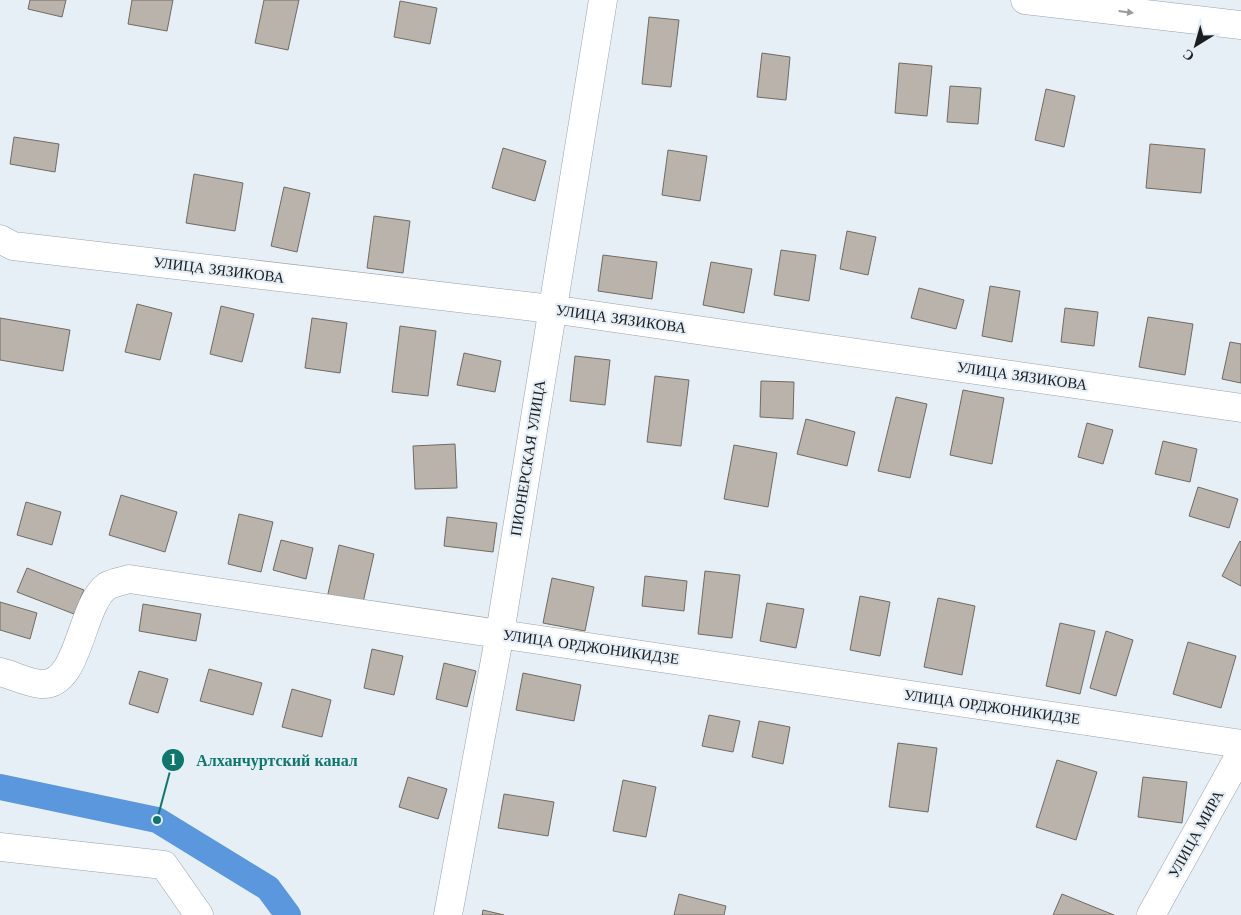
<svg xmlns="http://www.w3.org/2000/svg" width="1241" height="915" viewBox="0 0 1241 915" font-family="'Libre Baskerville',serif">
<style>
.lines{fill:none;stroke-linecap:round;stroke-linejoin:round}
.canal{stroke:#5b97dc;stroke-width:26}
.building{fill:#b9b3ab;stroke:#706a63}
.minor-casing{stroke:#9ba2a9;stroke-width:29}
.major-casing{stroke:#9ba2a9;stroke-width:29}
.minor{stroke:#fff;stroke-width:28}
.major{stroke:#fff;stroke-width:28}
.oneway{fill:#989a9b}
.labels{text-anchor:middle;stroke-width:4.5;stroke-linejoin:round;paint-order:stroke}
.street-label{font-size:15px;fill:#1b1e21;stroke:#e7eff6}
.leader{fill:none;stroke:#0f766e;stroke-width:2}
.callout-dot{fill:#0f766e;stroke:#e7eff6;stroke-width:2}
.mark-label{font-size:15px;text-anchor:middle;font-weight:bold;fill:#fff}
.callout-label{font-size:16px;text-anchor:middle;font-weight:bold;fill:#0f766e;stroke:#e7eff6;stroke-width:4.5;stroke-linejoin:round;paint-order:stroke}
</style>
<rect width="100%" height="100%" fill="#e7eff6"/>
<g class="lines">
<!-- canal -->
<path class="canal" d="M0,787L157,820L268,888L288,915"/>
</g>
<!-- building -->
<path class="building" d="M30,0H66L62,17L28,9Z
M132,0H173L167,31L128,24Z
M264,0H299L288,50L255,43Z
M400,1L437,8L430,44L394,37Z
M649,17L679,20L671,87L642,84Z
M762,53L790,57L786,100L757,97Z
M899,63L932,66L927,116L895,113Z
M950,86L981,88L978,124L947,122Z
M1046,89L1075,96L1064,147L1035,140Z
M14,137L59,144L55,172L10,164Z
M1150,144L1205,149L1201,193L1146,188Z
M503,148L546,161L535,201L492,188Z
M668,150L707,156L700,201L662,195Z
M194,174L243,183L235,231L186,223Z
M284,187L310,193L297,252L271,246Z
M374,216L410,221L403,273L367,268Z
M847,231L876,237L868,275L840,269Z
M781,250L816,255L809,301L774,295Z
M603,255L657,262L652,299L598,291Z
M711,262L752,269L744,313L703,305Z
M990,286L1020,291L1012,342L982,336Z
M919,288L964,300L956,329L911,318Z
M137,304L172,313L160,360L125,352Z
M221,306L254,314L242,362L210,354Z
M1065,308L1098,312L1094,346L1061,342Z
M1148,317L1193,324L1185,375L1139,367Z
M0,318L70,330L63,371L0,360Z
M312,318L347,323L340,373L305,368Z
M400,326L436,331L428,396L392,392Z
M1230,342L1241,344V383L1222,379Z
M464,353L501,361L495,392L457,385Z
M575,356L610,360L605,405L570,401Z
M655,376L689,380L681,446L647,442Z
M761,381L794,382L793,419L760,417Z
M963,390L1004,398L992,464L950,455Z
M896,397L927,404L910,478L878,471Z
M806,419L855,432L847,466L797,454Z
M1087,423L1113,430L1103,464L1078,457Z
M1163,441L1197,449L1190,482L1155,474Z
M455,444L457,488L415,489L413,446Z
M734,445L777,453L768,507L724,499Z
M1198,487L1238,499L1229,528L1189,516Z
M121,495L177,512L165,552L109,535Z
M26,502L61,512L52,545L17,535Z
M239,514L273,522L261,572L228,564Z
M447,517L497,523L493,552L444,546Z
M281,540L313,548L306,579L273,570Z
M1240,541L1241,542V586L1222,576Z
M339,545L374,554L362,607L327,598Z
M27,568L84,590L74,614L17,592Z
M705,571L740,575L732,638L698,634Z
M645,576L687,581L684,611L642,606Z
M552,578L594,587L585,631L543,623Z
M860,596L890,602L880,656L850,650Z
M938,598L975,606L962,675L924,667Z
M0,602L37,613L30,639L0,630Z
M767,603L804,609L796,648L760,641Z
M143,604L201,614L196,641L139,631Z
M1060,623L1095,631L1080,694L1046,686Z
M1106,631L1133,640L1116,696L1090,688Z
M1188,642L1236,656L1221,708L1173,694Z
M372,649L403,656L394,695L364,688Z
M444,663L476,671L467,707L436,699Z
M209,669L262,683L253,715L200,701Z
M139,671L168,679L158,713L129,704Z
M523,673L581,685L574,721L516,710Z
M292,689L331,700L322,737L282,727Z
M709,715L740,721L733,752L702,746Z
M759,721L790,727L783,764L752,757Z
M898,743L937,748L928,812L889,807Z
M1057,760L1097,772L1076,840L1036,827Z
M408,777L447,789L438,819L399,807Z
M1143,777L1187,782L1182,823L1138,817Z
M623,780L656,787L646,837L613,831Z
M504,794L554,802L548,836L498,828Z
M679,894L726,906L724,915H674Z
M1062,894L1114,915H1053Z
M483,910L504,915H482Z"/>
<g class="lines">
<!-- minor casing -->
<g class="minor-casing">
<path id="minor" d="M0,239L13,246L551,309L1241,408
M0,672C13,675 28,683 41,684C80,687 80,605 107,586C113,583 123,581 129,579L1241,744
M0,847L164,865L199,915
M448,915L500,633L603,0
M1151,915L1241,753"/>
</g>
<!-- major casing -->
<g class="major-casing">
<path id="major" d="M1025,0L1241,25"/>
</g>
<!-- minor -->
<use href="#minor" class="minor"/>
<!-- major -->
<use href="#major" class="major"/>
</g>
<!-- one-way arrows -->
<defs><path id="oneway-solid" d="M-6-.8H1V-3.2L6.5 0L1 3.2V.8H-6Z" transform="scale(1.25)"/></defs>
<use class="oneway" href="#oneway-solid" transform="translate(1126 12) rotate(7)"/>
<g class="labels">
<!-- street labels -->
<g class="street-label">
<text transform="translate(219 270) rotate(7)" y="5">УЛИЦА ЗЯЗИКОВА</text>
<text transform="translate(621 319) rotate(8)" y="5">УЛИЦА ЗЯЗИКОВА</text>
<text transform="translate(1022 376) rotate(8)" y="5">УЛИЦА ЗЯЗИКОВА</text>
<text transform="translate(528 458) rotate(-81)" y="5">ПИОНЕРСКАЯ УЛИЦА</text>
<text transform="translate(591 647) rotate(8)" y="5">УЛИЦА ОРДЖОНИКИДЗЕ</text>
<text transform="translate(992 707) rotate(8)" y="5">УЛИЦА ОРДЖОНИКИДЗЕ</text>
<text transform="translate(1196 834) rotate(-61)" y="5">УЛИЦА МИРА</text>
</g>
</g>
<!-- callouts -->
<path class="leader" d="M157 820L173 760"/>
<g class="callout-dot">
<circle cx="157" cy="820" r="5"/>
<circle cx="173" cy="760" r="12"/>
</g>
<g class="mark-label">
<text x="173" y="765">1</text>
</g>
<g class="callout-label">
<text x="277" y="766">Алханчуртский канал</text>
</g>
<!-- north arrow -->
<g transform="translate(1196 45) rotate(217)" stroke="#e7eff6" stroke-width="4" paint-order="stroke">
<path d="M0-4L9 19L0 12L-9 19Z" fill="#1b1e21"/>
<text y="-8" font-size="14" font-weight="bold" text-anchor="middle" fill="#1b1e21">С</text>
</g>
</svg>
